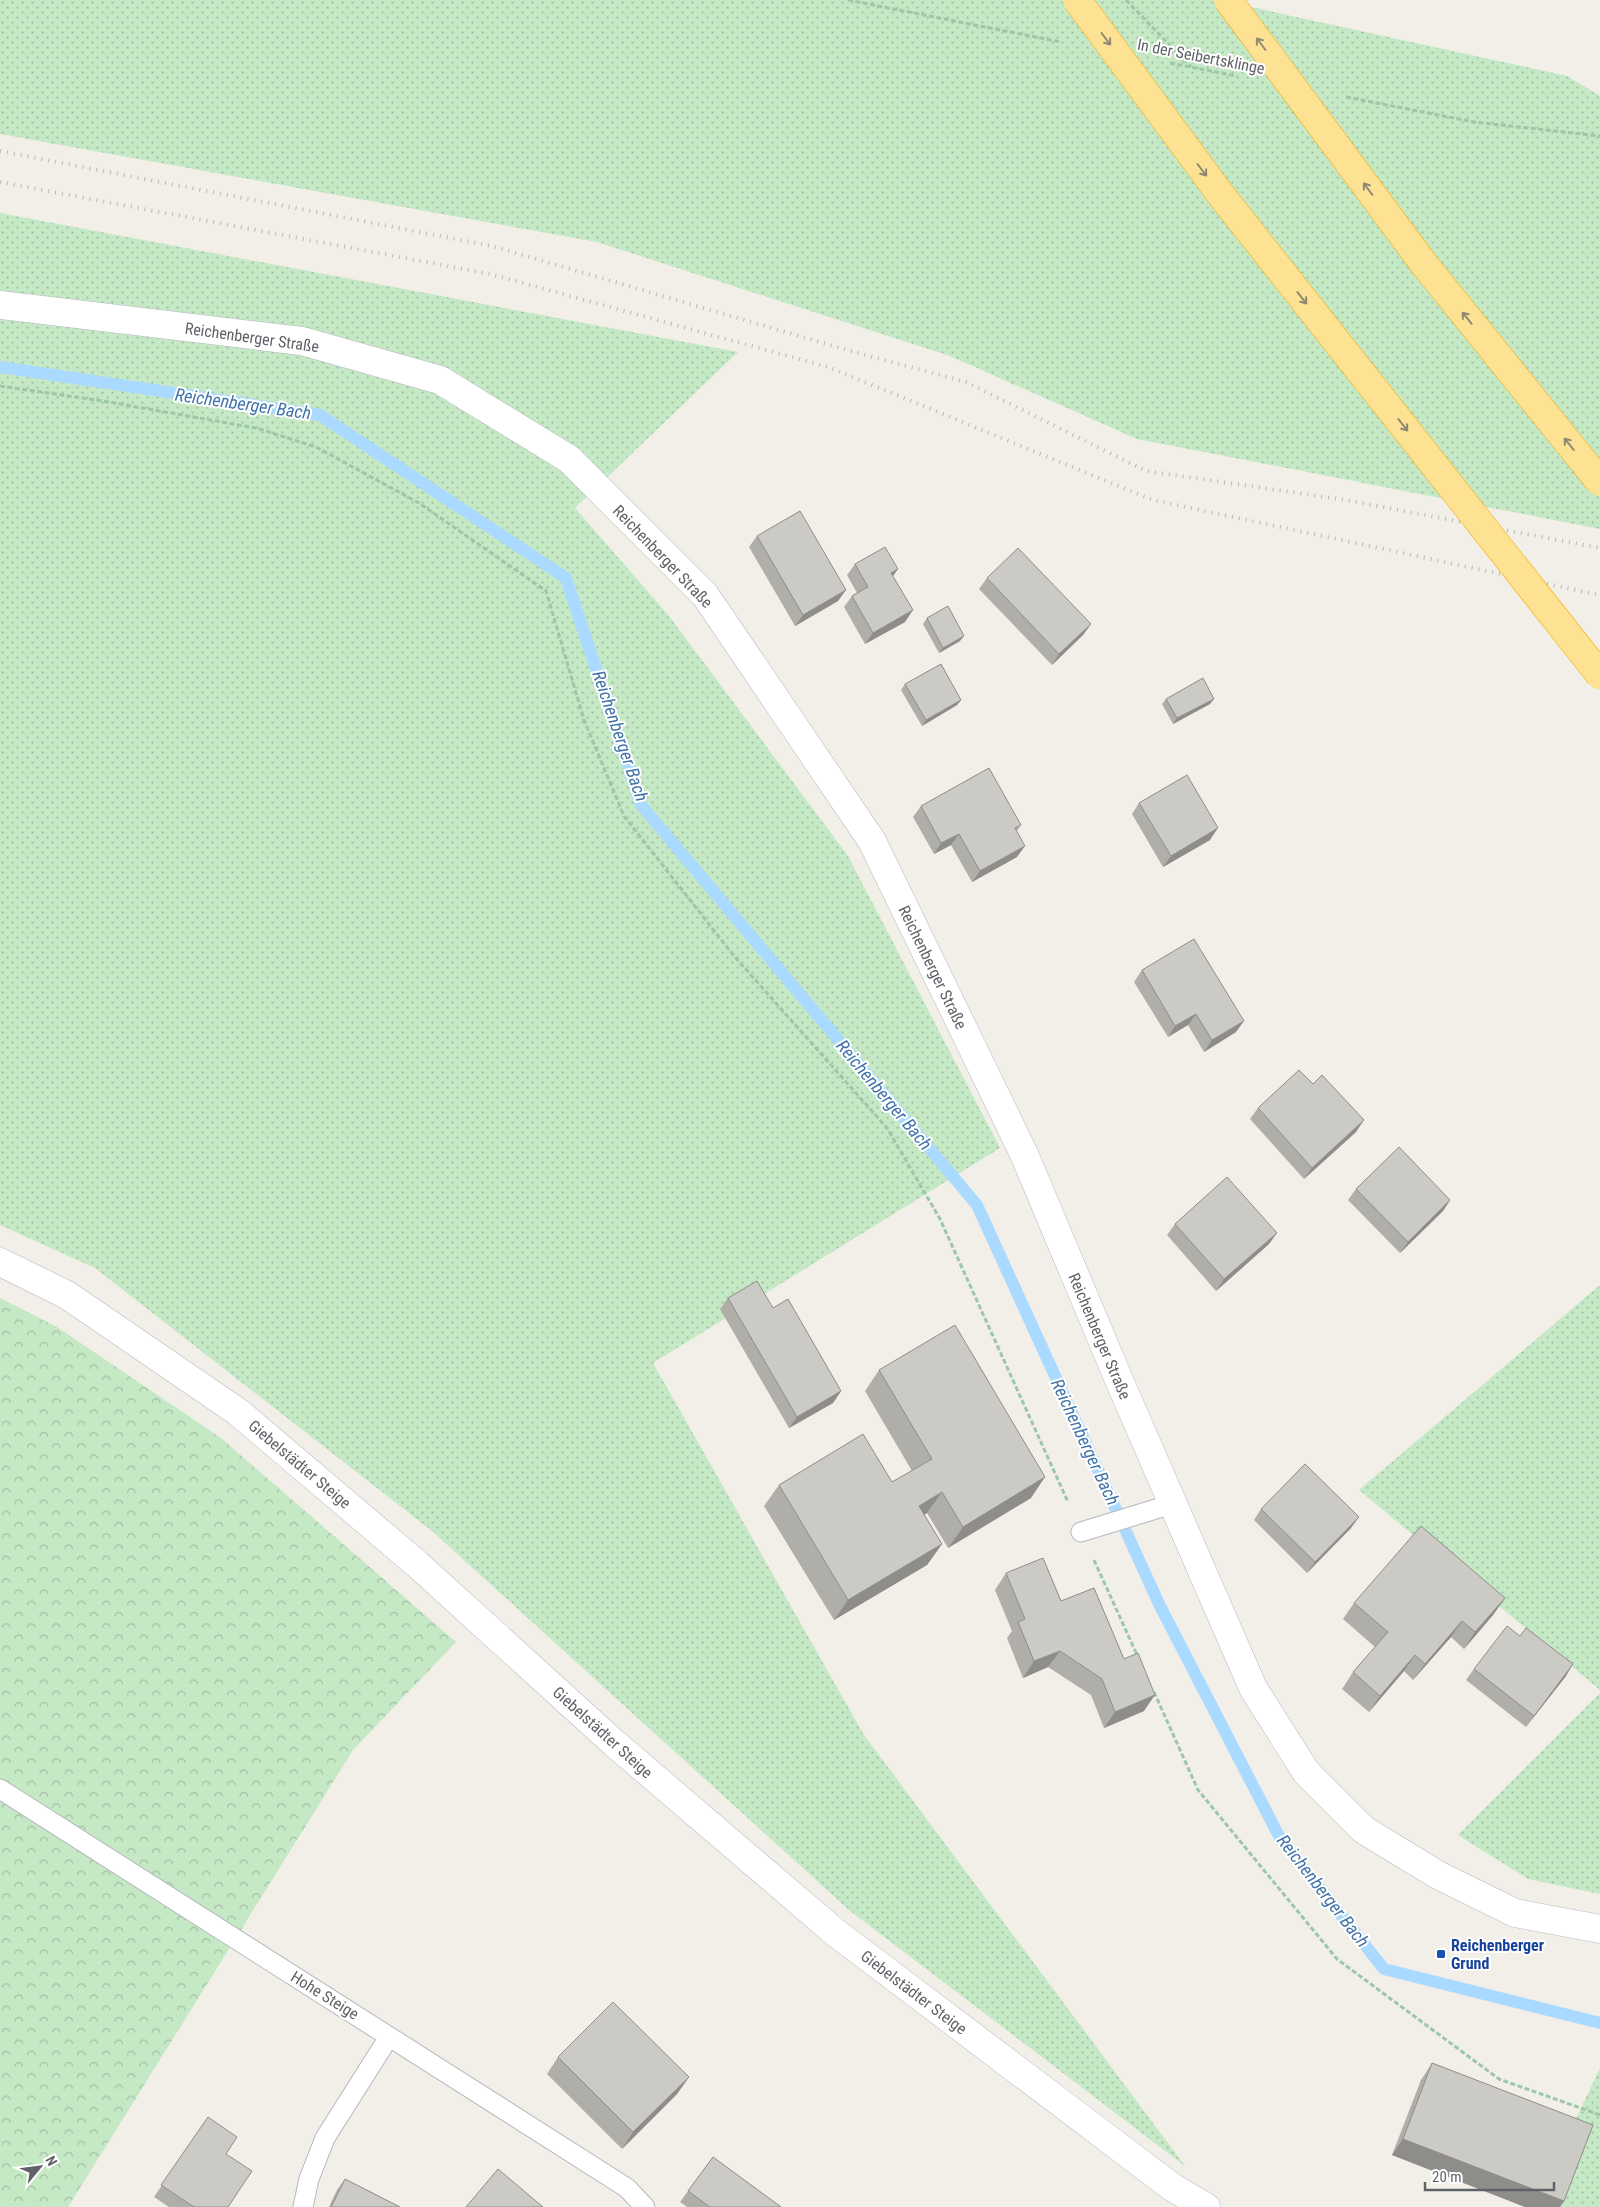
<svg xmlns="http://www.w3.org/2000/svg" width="1600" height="2207" viewBox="0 0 1600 2207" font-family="'Roboto Condensed',sans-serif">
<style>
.grass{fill:url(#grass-dots)}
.forest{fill:url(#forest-crowns)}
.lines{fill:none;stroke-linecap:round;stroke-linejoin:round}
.stream{stroke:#aadaff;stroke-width:12}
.lane-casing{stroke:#b5b8bc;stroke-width:21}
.secondary-casing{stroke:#b6babf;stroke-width:29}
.path{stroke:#9cc7a9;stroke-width:3;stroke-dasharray:5 2.5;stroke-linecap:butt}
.lane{stroke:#fff;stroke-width:19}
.secondary{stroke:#fff;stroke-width:28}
.rail{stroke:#b6b7b8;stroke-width:4;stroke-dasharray:1 6;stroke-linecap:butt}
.highway-bridge-casing{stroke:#f9ab00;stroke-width:29;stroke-linecap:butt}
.highway-bridge{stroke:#fde293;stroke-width:28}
.wall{fill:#afaea9}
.shaded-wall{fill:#8f8d8a}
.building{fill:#cccac5;stroke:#8f8d8a}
.oneway{stroke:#8e8975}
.transit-dot{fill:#1a4fb4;stroke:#fff;stroke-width:2}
.labels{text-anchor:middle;stroke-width:4;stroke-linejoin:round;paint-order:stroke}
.street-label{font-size:16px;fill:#5f6368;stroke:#fff}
.transit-label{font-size:16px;font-weight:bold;fill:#164399;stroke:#fff;text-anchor:start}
.water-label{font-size:18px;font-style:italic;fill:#4174aa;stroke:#fff}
</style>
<defs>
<pattern id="grass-dots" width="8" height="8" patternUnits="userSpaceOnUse" patternTransform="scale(1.25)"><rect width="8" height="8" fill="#c5e8c5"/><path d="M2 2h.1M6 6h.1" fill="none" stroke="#a3c0a4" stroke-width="1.8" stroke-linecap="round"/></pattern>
<pattern id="forest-crowns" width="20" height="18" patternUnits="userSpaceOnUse" patternTransform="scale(1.25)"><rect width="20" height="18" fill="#c5e8c5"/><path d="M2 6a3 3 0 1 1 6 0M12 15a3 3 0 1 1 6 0" fill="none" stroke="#a3c0a4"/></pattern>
</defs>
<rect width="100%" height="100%" fill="#f1efe8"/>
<!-- grass -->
<path class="grass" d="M0,0H1219L1567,76L1600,96V529L1137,439L950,356L597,242L0,134Z
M0,213L738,352L575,508L669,616L848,856L1000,1148L653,1363L864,1735L1185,2166L849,1910L432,1531L95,1268L0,1225Z
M1600,1285V1690L1359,1490Z
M1600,1693V1894L1528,1879L1458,1835Z
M1600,2068V2207H1534Z"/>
<!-- forest -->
<path class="forest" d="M0,1298L57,1327L221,1438L456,1642L353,1750L68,2207H0Z"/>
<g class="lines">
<!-- stream -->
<path class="stream" d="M0,367L320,415L566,578L641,805L977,1205L1160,1606L1280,1838L1384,1969L1600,2023"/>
<!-- lane casing -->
<g class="lane-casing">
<path id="lane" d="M1081,1532L1172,1504
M0,1789L627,2188L645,2207
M303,2207L309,2179L325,2138L389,2037"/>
</g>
<!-- secondary casing -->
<g class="secondary-casing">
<path id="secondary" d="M0,305L302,341L440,380L569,459L705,595L872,841L1024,1154L1119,1380L1253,1688L1306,1772L1364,1830L1438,1875L1515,1913L1600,1929
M0,1262L67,1295L238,1412L417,1564L614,1743L836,1933L1172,2187L1206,2207"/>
</g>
<!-- path -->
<path class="path" d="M848,0L1061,42
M1126,0L1191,67
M1170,63L1237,76
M1346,97L1474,122L1600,136
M0,386L103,401L256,428L316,447L419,503L546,591L584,720L624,816L734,956L887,1128L940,1219L1068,1502
M1094,1560L1138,1657
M1154,1692L1198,1790L1337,1959L1499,2079L1600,2115"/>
<!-- lane -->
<use href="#lane" class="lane"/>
<!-- secondary -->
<use href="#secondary" class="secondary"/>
<!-- rail -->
<path class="rail" d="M0,151L492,246L847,350L966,382L1146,471L1346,500L1600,548
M0,182L490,274L828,367L1153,500L1600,595"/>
<!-- highway-bridge casing -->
<g class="highway-bridge-casing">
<path id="highway-bridge" d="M1077,0L1221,195L1600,675
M1228,0L1424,264L1600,482"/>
</g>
<!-- highway-bridge -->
<use href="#highway-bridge" class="highway-bridge"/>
</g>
<!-- wall -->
<path class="wall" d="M757,536L838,601L795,626L749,547Z
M855,564L898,569L893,576L905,622L865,644L844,607L852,596L857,593L847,575Z
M987,578L1091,624L1083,635L1052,665L979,589Z
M927,618L960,641L939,653L923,624Z
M905,684L961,700L957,705L922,726L901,690Z
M1166,699L1210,704L1173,724L1162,704Z
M1139,803L1210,840L1163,867L1132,814Z
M921,806L1021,825L1017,831V857L972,882L951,845L934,854L913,817Z
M1142,970L1236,1032L1204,1052L1188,1025L1168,1037L1134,982Z
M1258,1108L1356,1132L1304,1179L1250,1119Z
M1356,1189L1450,1200L1443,1211L1400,1253L1348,1200Z
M1175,1224L1269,1244L1216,1291L1167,1235Z
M728,1298L773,1308L841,1391L833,1403L789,1428L720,1309Z
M879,1370L1031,1498L948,1548L927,1513L924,1515L942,1544L927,1565L834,1620L764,1506L779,1485L892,1482L912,1471L865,1391Z
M1261,1509L1351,1528L1307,1573L1254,1520Z
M1006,1573L1144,1711L1104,1728L1091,1695L1048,1667L1023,1678L1007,1638L1012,1631L995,1590Z
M1505,1598L1493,1615L1464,1649L1451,1637L1413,1680L1404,1671L1369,1712L1342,1689L1353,1672L1375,1647L1343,1619L1354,1603Z
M1474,1669L1566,1676L1526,1727L1466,1680Z
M558,2057L689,2077L677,2094L622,2149L547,2074Z
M1432,2063L1564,2201L1560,2207H1525L1392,2155L1421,2080Z
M208,2117L226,2154L228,2207H169L154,2197Z
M713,2157L781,2207H687L680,2202Z
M345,2179L400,2207H329L337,2190Z"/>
<!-- shaded-wall -->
<path class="shaded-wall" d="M898,569L890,580L891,573Z
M846,590L838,601L795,626L803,615Z
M913,610L905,622L865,644L873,633Z
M1091,624L1083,635L1052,665L1059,654Z
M964,636L960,641L939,653L943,648Z
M1214,699L1210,704L1173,724L1177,718Z
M961,700L957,705L922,726L926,720Z
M1218,828L1210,840L1163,867L1171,856Z
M959,834L951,845L934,854L941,843Z
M1025,846L1017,857L972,882L980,871Z
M1196,1014L1188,1025L1168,1037L1175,1026Z
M1244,1021L1236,1032L1204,1052L1212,1040Z
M1364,1120L1356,1132L1304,1179L1312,1168Z
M1450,1200L1443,1211L1400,1253L1408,1242Z
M1277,1233L1269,1244L1216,1291L1224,1279Z
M841,1391L833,1403L789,1428L797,1417Z
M1045,1477L1031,1498L948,1548L963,1527Z
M942,1492L927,1513L904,1527L919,1506Z
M1359,1517L1351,1528L1307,1573L1315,1562Z
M942,1544L927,1565L834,1620L848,1600Z
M1505,1598L1493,1615L1464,1649L1475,1632Z
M1462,1621L1451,1637L1413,1680L1425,1664Z
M1060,1651L1048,1667L1023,1678L1034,1661Z
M1415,1655L1404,1671L1369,1712L1380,1696Z
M1573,1664L1566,1676L1526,1727L1534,1716Z
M1155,1695L1144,1711L1104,1728L1115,1712Z
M689,2077L677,2094L622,2149L633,2132Z
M1403,2139L1564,2201L1560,2207H1525L1392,2155Z"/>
<!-- building -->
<path class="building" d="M800,511L846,590L803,615L757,536Z
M885,547L898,569L891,573L913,610L873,633L852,596L868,587L855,564Z
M1018,548L1091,624L1059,654L987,578Z
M948,606L964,636L943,648L927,618Z
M941,664L961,700L926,720L905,684Z
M1203,678L1214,699L1177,718L1166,699Z
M989,768L1021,825L1015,828L1025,846L980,871L959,834L941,843L921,806Z
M1187,775L1218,828L1171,856L1139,803Z
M1194,939L1244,1021L1212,1040L1196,1014L1175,1026L1142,970Z
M1299,1070L1313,1084L1322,1075L1364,1120L1312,1168L1258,1108Z
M1399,1147L1450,1200L1408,1242L1356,1189Z
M1227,1177L1277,1233L1224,1279L1175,1224Z
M757,1281L773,1308L788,1299L841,1391L797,1417L728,1298Z
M955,1325L1045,1477L963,1527L942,1492L919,1506L942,1544L848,1600L779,1485L863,1434L892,1482L932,1459L879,1370Z
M1305,1464L1359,1517L1315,1562L1261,1509Z
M1421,1526L1505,1598L1475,1632L1462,1621L1425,1664L1415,1655L1380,1696L1353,1672L1388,1632L1354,1603Z
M1043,1558L1061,1601L1094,1588L1124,1659L1138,1653L1155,1695L1115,1712L1102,1679L1060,1651L1034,1661L1018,1622L1025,1619L1006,1573Z
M1507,1626L1520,1636L1526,1628L1573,1664L1534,1716L1474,1669Z
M613,2002L689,2077L633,2132L558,2057Z
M1432,2063L1593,2125L1564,2201L1403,2139Z
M208,2117L237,2137L226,2154L252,2171L228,2207H194L161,2185Z
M713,2157L781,2207H710L688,2191Z
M498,2169L543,2207H466Z
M345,2179L400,2207H331Z"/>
<!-- one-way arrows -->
<defs><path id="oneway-shaft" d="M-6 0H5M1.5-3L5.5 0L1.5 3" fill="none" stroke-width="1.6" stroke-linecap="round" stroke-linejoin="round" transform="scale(1.25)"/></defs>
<g class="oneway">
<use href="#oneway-shaft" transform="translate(1106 39) rotate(53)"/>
<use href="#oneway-shaft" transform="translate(1261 44) rotate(-127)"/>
<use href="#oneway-shaft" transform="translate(1202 170) rotate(53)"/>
<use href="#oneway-shaft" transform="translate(1368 189) rotate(-127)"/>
<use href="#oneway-shaft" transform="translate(1302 298) rotate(52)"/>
<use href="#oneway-shaft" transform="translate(1467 318) rotate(-129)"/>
<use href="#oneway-shaft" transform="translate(1403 425) rotate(52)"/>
<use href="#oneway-shaft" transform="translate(1569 444) rotate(-129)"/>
</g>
<!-- markers -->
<rect class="transit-dot" x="1436" y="1949" width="10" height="10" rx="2.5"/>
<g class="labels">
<!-- street labels -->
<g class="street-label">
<text transform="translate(1201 56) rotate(11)" y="6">In der Seibertsklinge</text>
<text transform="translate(252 337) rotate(8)" y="6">Reichenberger Straße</text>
<text transform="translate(663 556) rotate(46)" y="6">Reichenberger Straße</text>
<text transform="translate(933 967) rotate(64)" y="6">Reichenberger Straße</text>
<text transform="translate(1100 1336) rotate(67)" y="6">Reichenberger Straße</text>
<text transform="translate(300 1464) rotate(40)" y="6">Giebelstädter Steige</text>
<text transform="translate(603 1732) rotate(42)" y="6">Giebelstädter Steige</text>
<text transform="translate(914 1992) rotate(37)" y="6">Giebelstädter Steige</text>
<text transform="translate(325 1995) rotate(32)" y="6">Hohe Steige</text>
</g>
<!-- transit labels -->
<g class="transit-label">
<text x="1451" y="1951">Reichenberger<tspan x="1451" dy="18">Grund</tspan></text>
</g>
<!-- water labels -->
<g class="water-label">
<text transform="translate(243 404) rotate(8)" y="6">Reichenberger Bach</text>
<text transform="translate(620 736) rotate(71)" y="6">Reichenberger Bach</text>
<text transform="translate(884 1095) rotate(50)" y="6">Reichenberger Bach</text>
<text transform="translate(1085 1442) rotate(65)" y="6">Reichenberger Bach</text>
<text transform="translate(1323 1891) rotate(52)" y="6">Reichenberger Bach</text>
</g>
</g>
<!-- north arrow -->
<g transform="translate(40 2167) rotate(61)" stroke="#ffffff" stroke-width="4" paint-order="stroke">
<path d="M0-4L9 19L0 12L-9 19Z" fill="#5f6368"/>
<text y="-8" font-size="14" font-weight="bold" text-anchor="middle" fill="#5f6368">N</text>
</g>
<!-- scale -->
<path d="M1425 2182v8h129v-8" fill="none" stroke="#5f6368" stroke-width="2.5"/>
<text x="1432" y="2182" font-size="15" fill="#5f6368" stroke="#ffffff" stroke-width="4" paint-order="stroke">20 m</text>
</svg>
